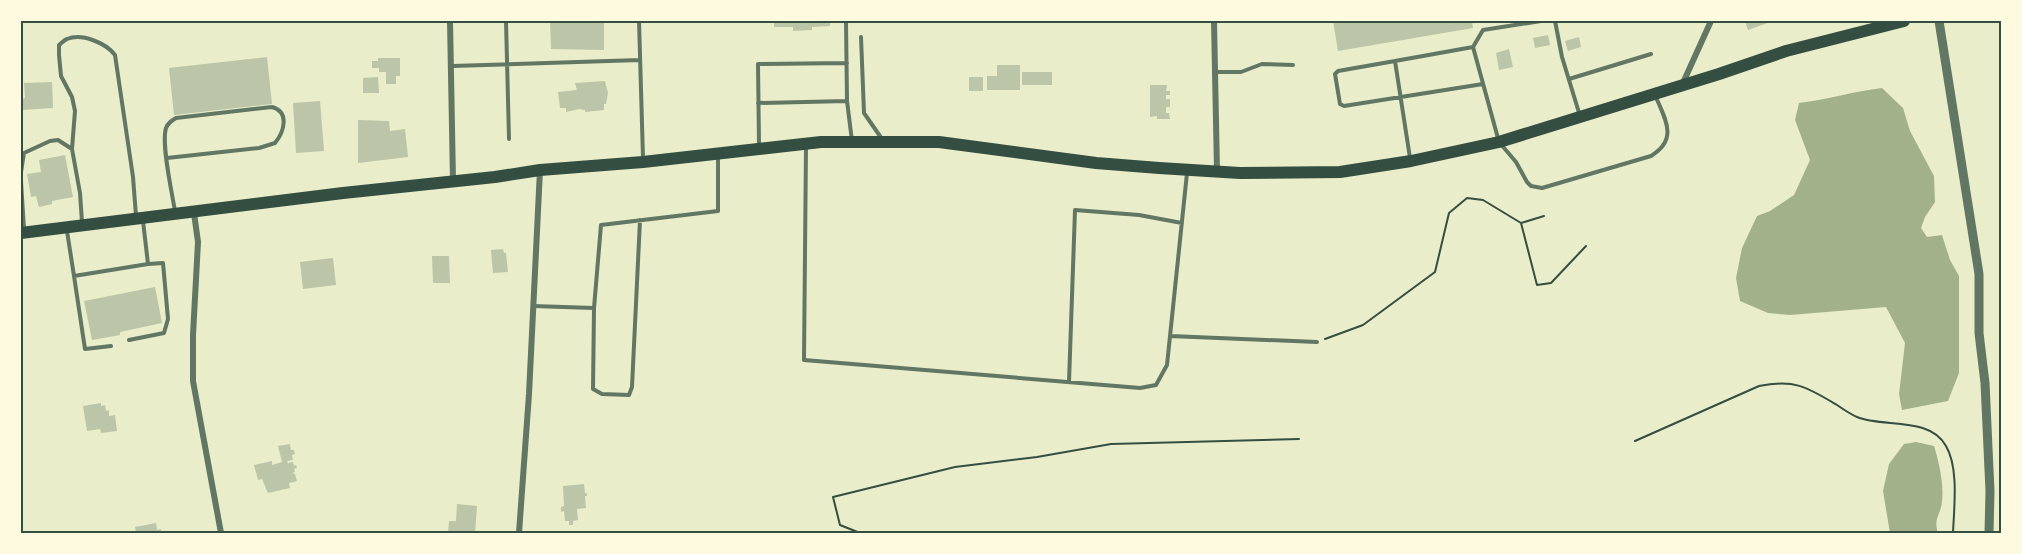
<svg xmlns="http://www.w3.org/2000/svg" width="2022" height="554" viewBox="0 0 2022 554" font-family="'Source Sans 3',sans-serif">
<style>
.water{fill:#a3b18a}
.building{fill:#bcc5a7}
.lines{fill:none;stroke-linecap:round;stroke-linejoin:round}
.path{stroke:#344e41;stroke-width:2}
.service{stroke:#617663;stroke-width:4}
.minor{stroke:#617663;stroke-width:6}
.tertiary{stroke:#617663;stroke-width:9}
.primary{stroke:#344e41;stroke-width:12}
.neatline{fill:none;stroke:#344e41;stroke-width:2}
</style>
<rect width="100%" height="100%" fill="#e9edc9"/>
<!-- water -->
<path class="water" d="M1882,88L1903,108L1910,131L1934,176L1935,202L1925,217L1921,228L1927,237L1942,235L1950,260L1959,276V373L1948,401L1902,410L1899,394L1905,343L1886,307L1790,315L1768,313L1740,301L1736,278L1742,248L1757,216L1770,211L1794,195L1810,160L1795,120L1799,103C1827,100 1854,91 1882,88Z
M1916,442L1934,446C1939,462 1944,484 1942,501C1941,515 1933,518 1938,533H1890L1883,491L1889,464L1904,444Z"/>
<!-- building -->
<path class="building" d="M550,21H604V50L551,49Z
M774,21H830V26L812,27V30L793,31V27H774Z
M1333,21H1472L1473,28L1338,51Z
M1745,21H1773L1748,30Z
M1548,35L1550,45L1535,48L1533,38Z
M1579,37L1581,47L1568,51L1565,41Z
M1509,49L1513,67L1499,70L1496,53Z
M267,57L272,104L174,115L169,68Z
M378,58H400V76H396V84H386V72H379V68H372V61H378Z
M997,65H1020V90H987V76H997Z
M1022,72H1052V85H1022Z
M378,77L379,93H363V78Z
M969,77H983V91H969Z
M605,81L608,93L606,104H604V110L585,112V110L579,109L566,112V108H560L558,92L577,90L575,83Z
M52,82L53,108L22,110V99L25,98L24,83Z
M1150,85H1167L1166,91H1170V95H1166V99H1170V107H1166V113H1169L1170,119H1157V116L1150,117Z
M320,101L324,151L296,153L293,103Z
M358,120L389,121L390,131L405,129L408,157L358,163Z
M65,155L73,197L52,201V204L39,207L36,196L31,197L27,174L41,172L39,160Z
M503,249L504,253H506L508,272L493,273L491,250Z
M432,256H449L450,283H433Z
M333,258L336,285L303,289L300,262Z
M155,287L162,323L120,332V335L92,340L84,301Z
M101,403V406L105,405L106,411L109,410V416L115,415L117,431L101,433L100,429L87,431L83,406Z
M290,444L291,450H294L295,454L292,455L293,460L287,461L288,463L293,462L294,466L296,465L297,468L294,469L295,472L292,473L295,474L297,481L289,483L290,488L268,493L262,479L258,480L254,465L272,461V465L282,462L278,446Z
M584,484L585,493H587V496H585L586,508L577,509L578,520L573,521V525H569V521H565L564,511L561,512V507L564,506L563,486Z
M457,504L477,506L475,533L448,532L449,521H456Z
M156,523L157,530L161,529L162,533H136L135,527Z"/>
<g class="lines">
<!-- path -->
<path class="path" d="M1521,223L1537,285L1551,283L1586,246
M1325,339L1363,325L1435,272L1449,213L1467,198L1483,200L1521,223L1544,216
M1635,441L1759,386C1795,379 1807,387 1837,405C1843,409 1850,414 1857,417C1883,428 1930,416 1946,446C1959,468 1954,508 1953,533
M860,533L840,525L833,497L955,467L1037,457L1111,444L1299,439"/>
<!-- service -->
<path class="service" d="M506,21L509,139
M639,21L643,158
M846,21L847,101L852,141
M1555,21L1562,57L1580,116
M861,37L864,113L882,139
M1473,47L1483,30L1541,21
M1395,61L1338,71L1335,74L1340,104L1344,106L1483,84
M452,66L640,60
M1216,72H1241L1262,64L1293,65
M1569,79L1651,54
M758,103L847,101
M759,145L758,64L847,63
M806,146L804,360L1140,388L1156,385L1167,365L1187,173
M72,149L75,111L72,97L61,76L59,55V45C62,43 64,40 67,39C82,33 106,43 115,55L133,177L136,216
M167,158L259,148L275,143C284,132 290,112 272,107L176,118C171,121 168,123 166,128C161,144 172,193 175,211
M1410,158L1395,61L1473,47L1499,142L1516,162L1527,182L1531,186L1542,188L1651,156C1679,139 1665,119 1655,95
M21,172L24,153L50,141L58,140L72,149L80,193L82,222
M21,182L24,229
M67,231L74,276L148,264L143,221
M74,276L85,349L111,346
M533,306L594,308L601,225L718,211V157
M594,308L593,389L602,394L629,395L632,387L640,220
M1170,336L1317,342
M129,340L164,333L168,319L163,263L148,264
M1069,382L1075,210L1139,215L1182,223"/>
<!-- minor -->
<path class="minor" d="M450,21L453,181
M1214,21L1217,171
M1682,85L1711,21
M194,213L198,242L193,335V381L221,533
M519,533L529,394L540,170"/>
<!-- tertiary -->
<path class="tertiary" d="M1939,21L1979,274V333L1985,383L1990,491L1989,533"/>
<!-- primary -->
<path class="primary" d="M21,233L343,193L495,177L540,170L643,162L821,142H939L1096,163L1159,168L1240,173L1340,172L1411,161L1499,142L1719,74L1786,51L1904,21"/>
</g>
<!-- border -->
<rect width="2022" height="554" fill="none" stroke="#fefae0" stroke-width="45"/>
<rect x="22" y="22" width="1978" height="510" class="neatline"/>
</svg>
